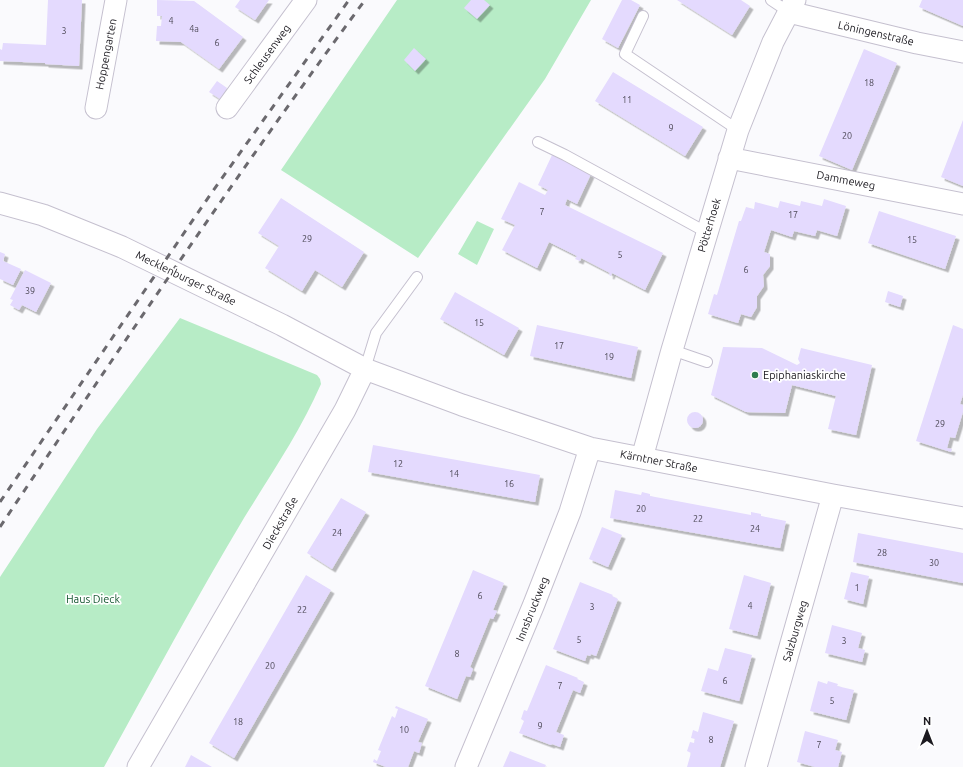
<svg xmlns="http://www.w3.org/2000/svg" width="963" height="767" viewBox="0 0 963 767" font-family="Ubuntu,sans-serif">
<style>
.green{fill:#b7ecc6}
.building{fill:#e4dafe;filter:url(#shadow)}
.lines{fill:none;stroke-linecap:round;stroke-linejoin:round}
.service-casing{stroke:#c5c0cf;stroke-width:12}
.minor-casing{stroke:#c5c0cf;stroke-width:23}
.service{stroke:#fff;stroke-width:10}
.minor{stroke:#fff;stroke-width:21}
.rail{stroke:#6b696e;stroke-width:3;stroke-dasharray:7 7;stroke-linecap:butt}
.poi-dot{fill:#2e7d4d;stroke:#fff;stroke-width:1.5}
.labels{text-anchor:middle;stroke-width:3.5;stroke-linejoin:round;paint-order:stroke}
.number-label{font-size:9px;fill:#4e4a58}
.street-label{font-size:11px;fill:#1c1a20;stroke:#fff}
.poi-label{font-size:11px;fill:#1c1a20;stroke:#fff;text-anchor:start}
.park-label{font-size:11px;fill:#175832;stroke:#fff}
</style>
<defs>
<filter id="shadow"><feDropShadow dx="3.5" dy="3.5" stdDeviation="0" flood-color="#0004"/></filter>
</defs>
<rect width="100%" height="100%" fill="#fafafd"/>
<!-- green -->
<path class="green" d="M397,0H591L545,79L418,258L281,170Z
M477,221L494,229L477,265L458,254Z
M180,318L317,375L320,379L321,384C300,432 271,474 244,518C195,600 150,684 104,767H0V577L97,429Z"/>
<!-- building -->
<path class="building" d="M48,0H82L79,66L45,64V63L0,61V49L2,50L3,43L46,45Z
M157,0L194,1L243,37L219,69L181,42L156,41L157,26H161L162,16H157Z
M240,0H269L255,20L235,7Z
M471,0H484L490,5L477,19L464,8Z
M622,0H631L640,5L618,48L602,39Z
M677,0H741L750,6L732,35Z
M922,0H963V26L919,7Z
M414,48L426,59L415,71L404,60Z
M864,49L897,63L852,170L819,156Z
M613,72L703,127L685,156L595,101Z
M217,81L227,88L220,99L209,92Z
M963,120V186L941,177Z
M552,155L591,174L577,204L567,199L565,205L663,253L645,290L612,273L611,276L609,275L610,273L581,258L580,261L575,259L577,256L549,242L537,268L502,250L515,225L501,219L519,182L545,195L548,190L538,185Z
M281,198L364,252L342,287L315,270L302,291L265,268L279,246L258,233Z
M824,199L846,206L837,236L817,230L815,236L794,231L792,237L771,230L764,252L770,254V266L763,275L764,286L757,296V307L751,317L741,314L738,323L708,314L714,294L717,295L739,221H741L746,207L754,209L755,202L778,208L780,201L800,206L801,201L822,206Z
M879,211L956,236L945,269L868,243Z
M0,252L5,254L3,261L21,269L13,285L0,279Z
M25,270L51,283L36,312L22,305L19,310L10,305L13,300L10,299Z
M888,291L903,296L900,307L885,302Z
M455,292L519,328L504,355L440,319Z
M537,325L638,347L631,378L530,356Z
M953,325L963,329V395L960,404L963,405V412L955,438L950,437L947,448L952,449L951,452L916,441Z
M723,347L762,348L797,365L800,363L798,359L801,348L872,365L856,435L828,429L836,396L792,385L785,413L746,412L711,395Z
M687 420a8 8 0 1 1 16 0a8 8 0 1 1-16 0Z
M373,445L540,475L535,502L368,472Z
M615,490L641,495L642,492L650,494V496L751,515V512L761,514V516L786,521L780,548L610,518Z
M341,498L366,512L332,569L307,553Z
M602,527L622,535L608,567L589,559Z
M858,533L963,553V583L853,562Z
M473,570L504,583L493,610L497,611L493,619L490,618L470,667L473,669L470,677L466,676L457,699L425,686Z
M851,572L869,576L863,604L844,599Z
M306,575L331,590L234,758L209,743Z
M744,575L771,583L757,636L729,629Z
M580,582L613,595L612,596L618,599L596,656L591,654L590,656L587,655L585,661L553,649Z
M832,625L862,633L858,648L865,650L862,662L825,653Z
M725,648L752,655L739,701L701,691L708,668L718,671Z
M546,665L578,678L577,679L584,682L580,693L573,690L556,732L564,735L560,747L552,744L551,745L519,733L524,721L521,719L524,710L527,711Z
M818,681L827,684L828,681L838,684L837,686L854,690L846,720L810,711Z
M396,706L428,719L418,742L422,743L419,753L414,751L408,767H386L373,762L374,759L377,761L381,751L378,750L392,716L395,718L398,709L395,708Z
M703,712L734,721L720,767H687L691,753L687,751L690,742L694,743L695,739L691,738L693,730L698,732Z
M805,731L838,740L835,750L842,752L838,767H815L797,762Z
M510,751L546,765L545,767H503Z
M191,755L212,767H185Z"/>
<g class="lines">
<!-- service casing -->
<g class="service-casing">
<path id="service" d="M771,0L789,12
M643,16L625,54L738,130
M538,142L565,155L706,232
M672,350L707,362
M365,369L376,333L417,277"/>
</g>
<!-- minor casing -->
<g class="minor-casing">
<path id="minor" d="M789,12L917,43L963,52
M96,108L116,0
M227,108L306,0
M729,158L963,204
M0,203L43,215L122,247L282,325L365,369L462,405L590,448L833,495L963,518
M642,458L672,350L738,130L773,42L795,0
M138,767L345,410L365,369
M466,767L534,604L570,512L590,448
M756,767L833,495"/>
</g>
<!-- service -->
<use href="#service" class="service"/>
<!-- minor -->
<use href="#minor" class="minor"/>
<!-- rail -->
<path class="rail" d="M0,502L210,195L349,0
M0,527C119,349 238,172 365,0"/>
</g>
<!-- markers -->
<circle class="poi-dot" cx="755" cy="375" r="4"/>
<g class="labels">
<!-- number labels -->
<g class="number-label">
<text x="171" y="24">4</text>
<text x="194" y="32">4a</text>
<text x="64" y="34">3</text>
<text x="217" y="46">6</text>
<text x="869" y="86">18</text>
<text x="627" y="103">11</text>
<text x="671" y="131">9</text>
<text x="847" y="139">20</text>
<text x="542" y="215">7</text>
<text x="793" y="218">17</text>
<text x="307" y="242">29</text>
<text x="912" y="243">15</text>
<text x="620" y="258">5</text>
<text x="746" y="273">6</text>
<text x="30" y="294">39</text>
<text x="479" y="326">15</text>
<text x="559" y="349">17</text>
<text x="609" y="360">19</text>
<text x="940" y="427">29</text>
<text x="398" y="467">12</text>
<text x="454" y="477">14</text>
<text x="509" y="487">16</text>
<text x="641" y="512">20</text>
<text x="698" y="522">22</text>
<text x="755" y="532">24</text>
<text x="337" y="536">24</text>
<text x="882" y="556">28</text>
<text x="934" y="566">30</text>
<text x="857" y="591">1</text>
<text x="480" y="599">6</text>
<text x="750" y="609">4</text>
<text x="592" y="610">3</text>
<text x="302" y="613">22</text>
<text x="579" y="643">5</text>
<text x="844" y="644">3</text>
<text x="457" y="657">8</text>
<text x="270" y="669">20</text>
<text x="725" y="684">6</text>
<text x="560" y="689">7</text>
<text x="832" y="704">5</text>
<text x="238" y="725">18</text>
<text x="540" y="729">9</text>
<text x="404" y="733">10</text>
<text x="711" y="743">8</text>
<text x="819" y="748">7</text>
</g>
<!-- street labels -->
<g class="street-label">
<text transform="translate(876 33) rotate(13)" y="4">Löningenstraße</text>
<text transform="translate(106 54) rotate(-79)" y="4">Hoppengarten</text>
<text transform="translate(267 54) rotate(-54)" y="4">Schleusenweg</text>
<text transform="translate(846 180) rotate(11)" y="4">Dammeweg</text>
<text transform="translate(709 225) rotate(-73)" y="4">Pötterhoek</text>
<text transform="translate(186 278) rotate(26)" y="4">Mecklenburger Straße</text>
<text transform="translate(659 461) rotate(11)" y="4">Kärntner Straße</text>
<text transform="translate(280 523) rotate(-60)" y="4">Dieckstraße</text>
<text transform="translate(532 609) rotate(-68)" y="4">Innsbruckweg</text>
<text transform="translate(795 631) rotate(-74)" y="4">Salzburgweg</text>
</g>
<!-- poi labels -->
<g class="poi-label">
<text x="763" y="379">Epiphaniaskirche</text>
</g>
<!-- park labels -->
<g class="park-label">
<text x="93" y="603">Haus Dieck</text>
</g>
</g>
<!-- north arrow -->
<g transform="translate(927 731)" stroke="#ffffff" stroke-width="3" paint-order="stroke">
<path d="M0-3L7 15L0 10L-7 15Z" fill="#1c1a20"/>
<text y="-6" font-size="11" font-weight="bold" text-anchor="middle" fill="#1c1a20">N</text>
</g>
</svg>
